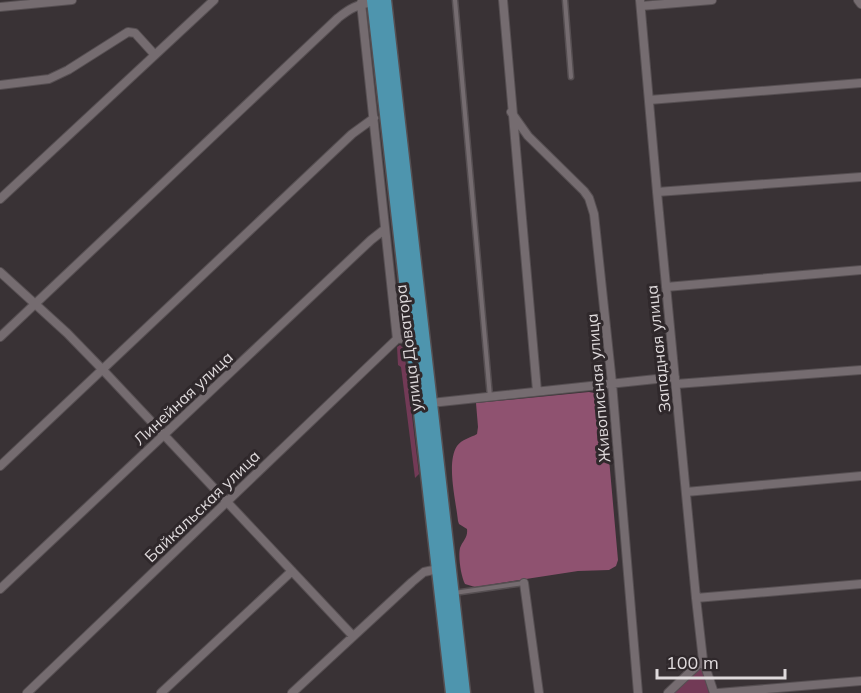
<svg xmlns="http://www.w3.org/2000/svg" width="861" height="693" viewBox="0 0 861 693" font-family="Mulish,sans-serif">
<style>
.green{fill:#723a56}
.forest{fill:#8f5270}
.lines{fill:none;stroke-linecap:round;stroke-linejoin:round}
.lane-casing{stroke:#564f52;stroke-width:7}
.street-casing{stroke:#564f52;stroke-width:10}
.primary-casing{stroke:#564f52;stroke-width:15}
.lane{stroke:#756c70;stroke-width:4}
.street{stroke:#756c70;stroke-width:8}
.primary{stroke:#4e95ae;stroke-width:12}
.labels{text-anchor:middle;stroke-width:6;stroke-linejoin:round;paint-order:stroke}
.street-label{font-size:16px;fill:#dfdadc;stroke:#2f282b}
</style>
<rect width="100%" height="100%" fill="#393235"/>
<!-- green -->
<path class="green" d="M400,345L404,349L419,474L415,478L401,367L398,365L397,347Z
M700,663L709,693H667Z"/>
<!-- forest -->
<path class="forest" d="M589,392L600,394L604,402L618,560L616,566L609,570L578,571L475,587L465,584C461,576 458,557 460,548C463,540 468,538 467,529L459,524L458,521C456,501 446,463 457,446C462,439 470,438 477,434L478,427L476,403Z"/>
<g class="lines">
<!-- lane casing -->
<g class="lane-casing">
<path id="lane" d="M455,0L490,397
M565,0L571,77
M454,593L524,583"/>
</g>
<!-- street casing -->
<g class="street-casing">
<path id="street" d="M503,0L537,391
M640,0L657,192L696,598L703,660L714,693
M858,0L861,4
M361,3L397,339L412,338
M641,6L712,0
M0,7L72,0
M0,85L49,79L68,70L128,32L135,33L155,55
M649,100L861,83
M511,112L528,136L584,191L589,198L594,214L612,383L638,693
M657,192L861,177
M0,199L214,0
M0,272L67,333L102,369L353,636
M666,287L861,270
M0,337L338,18C349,9 358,4 373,2
M676,384L861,370
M431,403L675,377
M0,466L352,134L374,118
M686,492L861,476
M524,583L539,693
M0,589L371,240L385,229
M696,598L861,584
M27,693L397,339
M161,693L292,571
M292,693L412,582L424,572L438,569
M668,693L703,660
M718,693L861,681"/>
</g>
<!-- primary casing -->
<g class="primary-casing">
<path id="primary" d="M373,0L452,693
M385,0L464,693"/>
</g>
<!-- lane -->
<use href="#lane" class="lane"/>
<!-- street -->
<use href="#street" class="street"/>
<!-- primary -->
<use href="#primary" class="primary"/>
</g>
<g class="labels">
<!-- street labels -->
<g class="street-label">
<text transform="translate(408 348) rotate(-97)" y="6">улица Доватора</text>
<text transform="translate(658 349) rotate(-96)" y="6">Западная улица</text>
<text transform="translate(598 388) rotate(-95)" y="6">Живописная улица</text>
<text transform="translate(183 398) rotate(-43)" y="6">Линейная улица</text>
<text transform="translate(202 506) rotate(-44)" y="6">Байкальская улица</text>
</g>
</g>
<!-- scale -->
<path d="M657 669v9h128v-9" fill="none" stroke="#dfdadc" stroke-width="3"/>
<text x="666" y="669" font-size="18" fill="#dfdadc" stroke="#2f282b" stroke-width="4.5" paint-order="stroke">100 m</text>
</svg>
